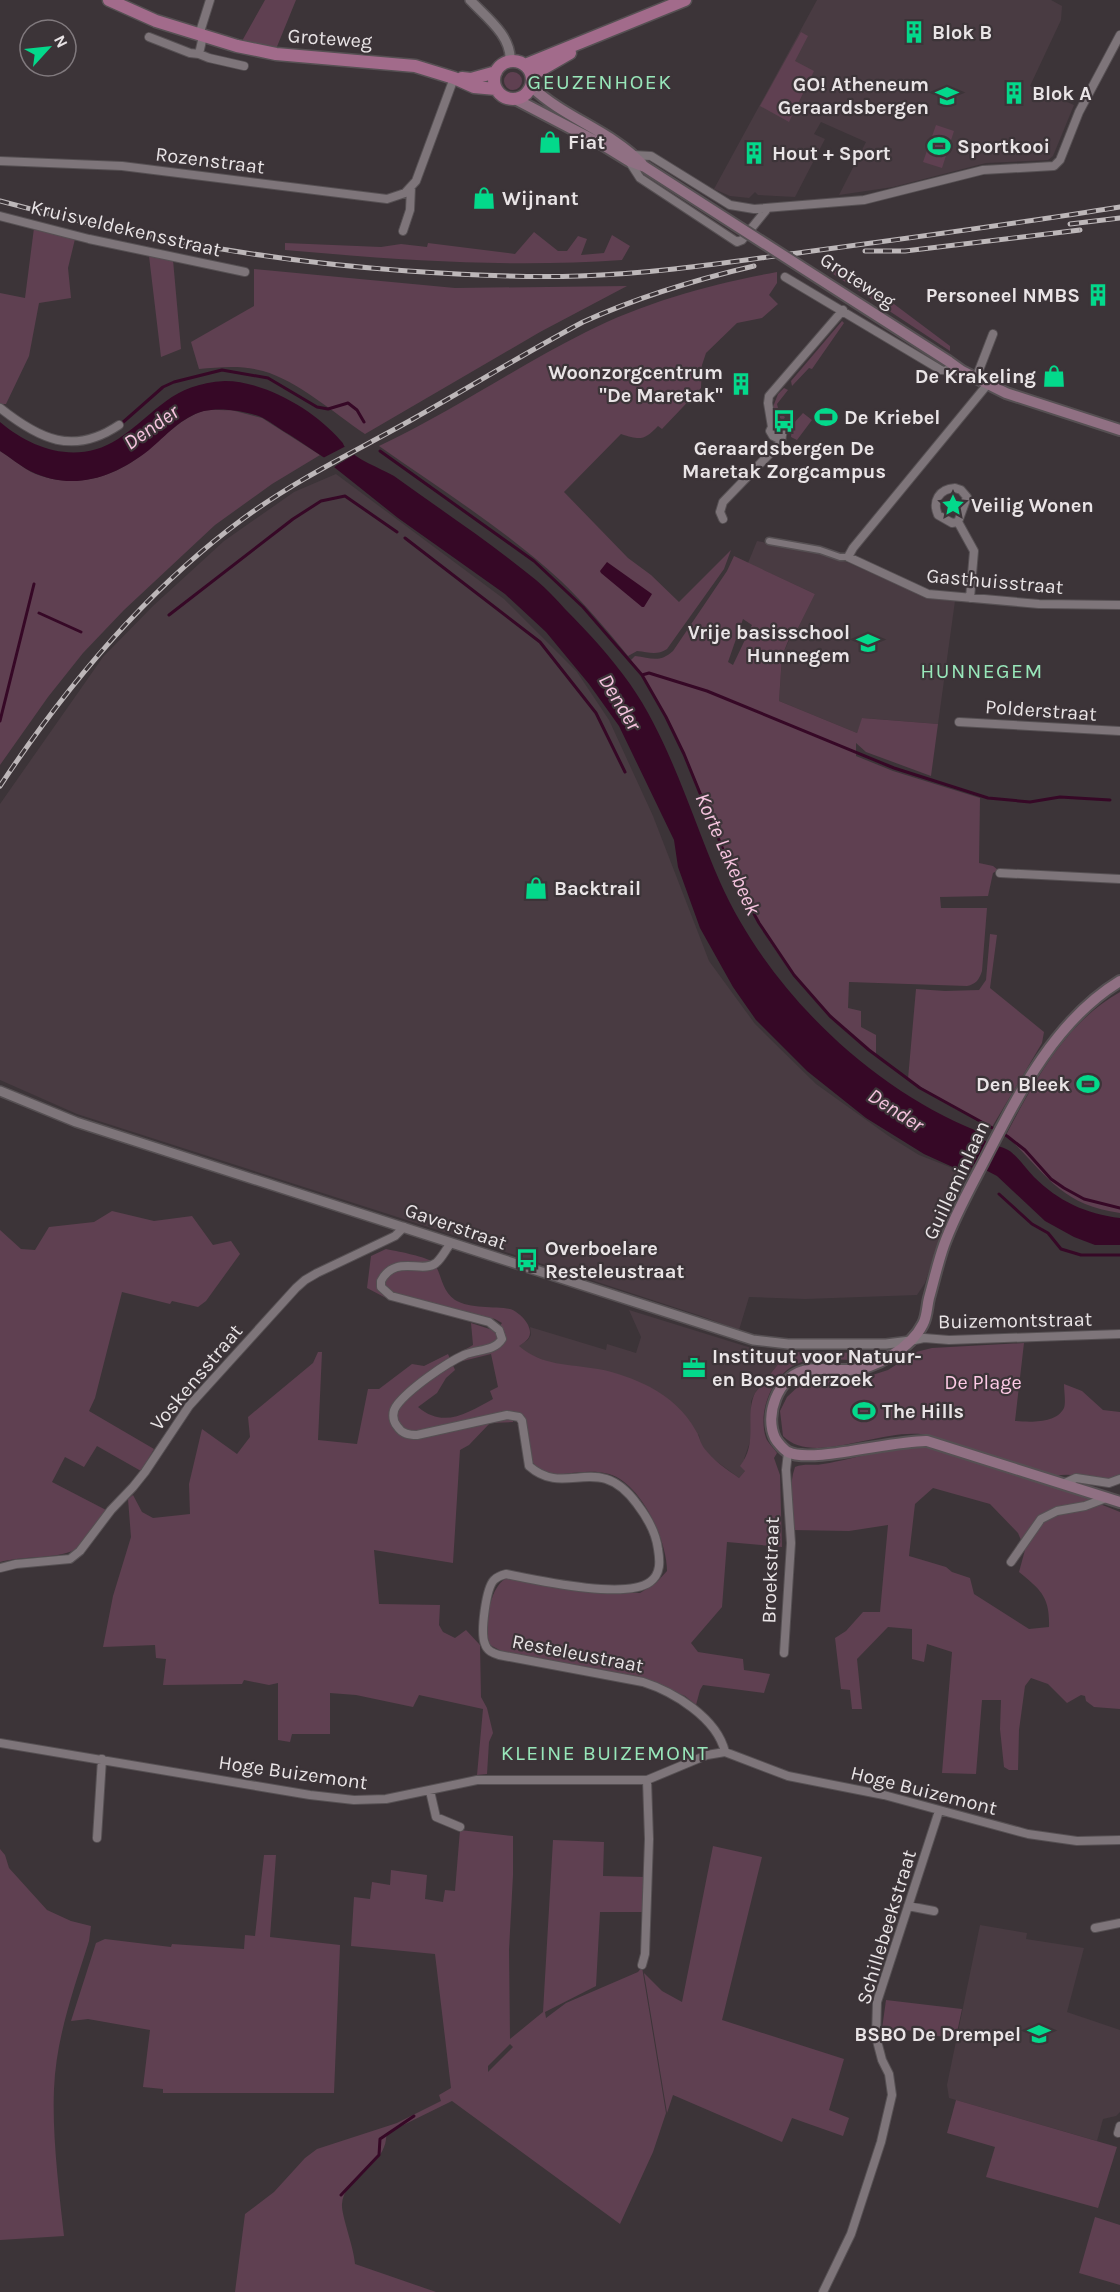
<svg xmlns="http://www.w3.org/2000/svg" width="1120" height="2292" viewBox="0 0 1120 2292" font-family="Karla,sans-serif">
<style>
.built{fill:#493b42}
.green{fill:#5f4051;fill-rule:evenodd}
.water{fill:#360826}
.pier{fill:#3c3438}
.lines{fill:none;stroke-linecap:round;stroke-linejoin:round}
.stream{stroke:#360826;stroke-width:3}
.pedestrian-casing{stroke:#565053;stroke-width:9}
.minor-casing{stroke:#565053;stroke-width:10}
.tertiary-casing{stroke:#565053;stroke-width:12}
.secondary-casing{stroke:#565053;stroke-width:14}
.primary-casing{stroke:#565053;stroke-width:15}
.pedestrian{stroke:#7e757a;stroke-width:6}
.minor{stroke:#7e757a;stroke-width:8}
.tertiary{stroke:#7e757a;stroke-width:9}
.secondary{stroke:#907083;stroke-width:10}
.primary{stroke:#a26b8b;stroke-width:12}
.rail-casing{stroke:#bdb7b9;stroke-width:5}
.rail{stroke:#3c3438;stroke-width:3;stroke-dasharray:9;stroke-linecap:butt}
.secondary-bridge-casing{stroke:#565053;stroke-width:14;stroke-linecap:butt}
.secondary-bridge{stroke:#907083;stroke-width:10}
.labels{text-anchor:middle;stroke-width:4.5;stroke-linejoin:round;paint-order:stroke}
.poi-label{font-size:20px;font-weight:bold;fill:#e9e4e6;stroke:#3c3438;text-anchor:start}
.street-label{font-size:20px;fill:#e9e4e6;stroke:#3c3438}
.park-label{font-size:20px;fill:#fdcae5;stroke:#3c3438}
.neighbourhood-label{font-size:21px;letter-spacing:1.5px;fill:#98e7ba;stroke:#3c3438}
.water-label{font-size:21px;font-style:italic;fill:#f6c4df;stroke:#3c3438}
</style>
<rect width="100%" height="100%" fill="#3c3438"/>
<!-- built -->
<path class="built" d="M817,0H1051L1062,6L1061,20L1030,86L1074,105L1053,156L1048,160L986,163L893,187L839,195L866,142L821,122L814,134L825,139L795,197L758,195L755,192L749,198L730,196L714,189Z
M336,474L504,599L577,672L609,720L653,816L709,961L755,1024L816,1084L890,1137L919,1155L965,1173L950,1208L925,1283L917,1295L805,1299L749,1297L739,1330L701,1316L469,1240L77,1114L0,1080V804L103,657L153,606L224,541L294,492Z
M757,541L820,553L849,563L927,598L955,601L938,724L863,718L857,733L779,701L782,656L794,629L797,630L815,594L748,563Z
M629,1310L761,1351L773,1354L788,1352L755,1393L751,1401L752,1436L744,1459L745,1471L739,1478L712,1458L701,1445L699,1435L566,1366L550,1363L527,1353L518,1346L528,1340L531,1335L530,1327L606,1350L607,1344L636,1353L641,1337Z
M980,1925L1027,1933L1026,1939L1084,1948L1067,2012L1120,2030V2112L1116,2116L1103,2119L1097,2141L949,2098L947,2085Z"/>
<!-- green -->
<path class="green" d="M265,0H296L276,49L242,41Z
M801,32L808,36L795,61L814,71L789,122L760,106Z
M504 81a9 9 0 1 1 18 0a9 9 0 1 1-18 0Z
M936,125L954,131L942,168L923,162Z
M34,228L75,239L68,268L71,298L39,303L29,356L6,404H0V293L25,298Z
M534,232L558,251H567L578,236L587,239L581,255L604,253L612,235L630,246L622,260C509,268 397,260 285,250V243L381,247L401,244L427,247L428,243L515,254Z
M149,256L173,260L181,349L161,357Z
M842,265L950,346V351L821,266Z
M254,269L455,288L627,286L540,332L365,434C334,413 298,381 263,371C242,365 220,367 199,369L191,342L254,306Z
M777,272V283L769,295L778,304L762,318L737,323L706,353L702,365L701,388L662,429L658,426C644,441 640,440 621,434L564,492L628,558L651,575L679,602L731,550L724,569L667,649C656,656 649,652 637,651L628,656C607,630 585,604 561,581C506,530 440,489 379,446C451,412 516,367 586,332C645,302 712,284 777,272Z
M842,321L844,323L812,369L809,368L792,386L791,381Z
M784,388L788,390L777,404L779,412L785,417L783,421L775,413L773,407L778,394Z
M231,410L262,418L320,455L272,484L215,525L124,610L83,653L48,697L0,765V451C10,457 20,466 31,472C73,491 117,478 150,448C167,434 182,418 203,411C211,409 223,411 231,410Z
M803,413L812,420L797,440L791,437L792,425Z
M734,556L815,594L797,630L793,629L782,656L779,701L857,733L862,718L938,724L931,776L866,752L856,743V756L893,771L980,798L979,863L993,866L998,870L993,873L988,896L940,897L941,908H987L982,971C979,980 976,984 967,986L849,982L848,1008L861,1011V1027L876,1035V1056C816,1012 766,946 735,879C727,862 722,844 715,827C692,770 668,710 631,660L635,656C651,658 660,663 673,651L727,571ZM743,619L752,625L733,665L728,662Z
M990,934L997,935L990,988L1044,1032L1042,1043L992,1127L954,1108L908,1079L916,989L945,991L979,990L986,980Z
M1120,992V1213C1060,1205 1045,1173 1006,1135C1034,1082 1066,1022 1120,992Z
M112,1211L154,1221L192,1216L213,1245L231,1241L240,1254L206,1301L198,1307L172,1301L170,1304L122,1292L95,1398L89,1411L154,1449L141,1471L97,1446L84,1467L65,1457L52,1482L106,1510C97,1522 88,1538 77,1548C65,1559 19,1556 0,1562V1230L21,1249L35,1250L49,1227L94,1222Z
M386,1249C396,1251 423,1256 431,1261C442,1268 439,1289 455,1300C470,1309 494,1306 510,1309C520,1312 534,1327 529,1337C527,1341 522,1344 519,1346C542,1366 569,1364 598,1369C616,1372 634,1379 650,1387C670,1398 685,1411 696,1431C700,1437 700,1443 704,1448C713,1460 726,1469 739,1478L745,1471L740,1466C759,1441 744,1417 755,1393L788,1352L875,1353L873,1358C851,1363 818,1355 799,1363C773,1373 757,1411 766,1438C768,1443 774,1448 777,1453L774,1458L780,1475L782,1547L727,1542L722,1607L691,1643L698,1652L743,1659L744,1670L770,1674L764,1693L703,1685L700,1690L696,1705L685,1696L646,1681L505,1653L490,1645C483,1629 489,1586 507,1578L579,1591L640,1593L656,1583L667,1571C667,1540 641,1483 609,1474C590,1469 568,1474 548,1476C542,1472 534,1467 531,1459C524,1442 534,1418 513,1411V1422L490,1423L469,1445L460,1450L453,1563L374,1550L379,1604L440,1605L439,1625L443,1632L455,1638L466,1630L480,1645L481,1697L487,1708L493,1733L489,1742L487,1774L477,1775L483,1709L419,1695L413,1707L356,1695L330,1693V1734H292L290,1742L278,1740V1683L269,1685L244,1680L242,1684L163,1685L166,1659L156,1658L155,1645L103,1647L113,1596L131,1537L128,1499L133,1495L142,1512L153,1518L190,1514L189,1484L202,1429L237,1454L250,1437L248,1417L313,1363L318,1352H322L318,1440L357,1444L368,1389H379L412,1364L424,1366L448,1354L455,1370L446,1378L437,1393L418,1407C444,1429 467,1413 493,1399L490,1391L498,1387L491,1354L463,1361L461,1352L473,1345L471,1323L496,1331L502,1323L495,1319L400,1297L386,1298L367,1288L371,1256Z
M1024,1343L1015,1421C1030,1422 1056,1424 1064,1408C1066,1402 1064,1391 1064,1384L1082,1391L1103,1410L1120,1412V1476C1098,1483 1077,1471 1055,1476L1050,1484L1120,1512V1709L1094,1707L1086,1701L1085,1696L1081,1695L1067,1703L1048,1684L1031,1678L1025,1686L1019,1730L1018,1770H1009L1004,1767L1000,1729L1001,1700H982L976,1774L942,1773L952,1652L927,1644L924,1662L912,1659V1629L888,1627L857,1659L862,1709H852L850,1690L841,1689L835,1638L846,1631L863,1612H880L888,1525L849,1531L792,1530C792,1510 788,1487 795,1467C804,1463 813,1466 823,1464C860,1458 893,1445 931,1446V1436C887,1424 814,1468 783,1436L780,1411L787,1397L805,1380L828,1377L860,1379L888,1370L916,1352L932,1348ZM933,1488L990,1504L1018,1533L1025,1550L1019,1572C1041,1590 1050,1597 1049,1627L1029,1629L974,1594L970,1578L952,1572L946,1567L909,1556L915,1504Z
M460,1830L513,1836V1875L509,1950L510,2039L543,2012L553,1840L604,1842L603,1876L646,1877L644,1912H600L596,1986L545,2012L546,2018L566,2003L638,1972L642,1967L666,2113L653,2152L620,2224L452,2101L387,2133C386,2137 386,2143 384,2147C376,2169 344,2179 342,2204C341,2215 354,2247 355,2264L436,2292H235L245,2214L274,2192L305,2158L317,2149L397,2123L441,2101L439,2095L451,2088L435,1954L351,1946L354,1897L370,1899L372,1882L390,1885L391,1870L427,1875L425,1899L443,1902L445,1890L455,1891ZM510,2044L513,2047L488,2072V2066Z
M713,1846L762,1857L722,2020L844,2059L829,2110L849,2118L843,2136L792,2118L782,2142L673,2095L667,2113L644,1973L662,1991L682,2002Z
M0,1849L5,1855L9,1868L47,1910L71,1921L91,1926L89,1941C74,1989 56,2037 54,2089C52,2134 59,2191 64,2236L0,2240Z
M264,1855H276L270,1937L340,1945L334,2093H163V2089L143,2087L150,2030L88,2019L71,2021L96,1943L105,1939L171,1947L172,1944L244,1949L245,1935L255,1936Z
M886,2000L962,2009L956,2037L935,2036L917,2031L882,2029Z
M956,2100L1117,2147L1098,2208L986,2177L995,2147L947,2133Z
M1095,2217L1120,2225V2285L1079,2273Z"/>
<!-- water -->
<path class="water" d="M225,381C264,381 315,410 341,441C345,445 342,444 346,448C359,461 378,467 394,476C441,510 491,543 536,580C547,589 556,599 565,609C588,632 611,657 630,684C670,741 692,818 720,882C767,988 869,1088 977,1131C986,1147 995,1143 1008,1150C1017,1155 1026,1169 1034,1177C1058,1201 1086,1214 1120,1218V1245H1095L1074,1237L1045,1221L997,1176L974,1164L968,1174L924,1154L866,1118L807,1071L756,1020L733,987L700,928L678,867L674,840L619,726L589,684L546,632L505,594L398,518L334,467L336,466C321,455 305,445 290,435C281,430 272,423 263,418C248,411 220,407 204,411C181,417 166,436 149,450C113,478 73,492 30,471C20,466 10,457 0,451V422C33,450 78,465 118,439C158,412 171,384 225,381Z
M607,562L652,594L644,607H642L601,573L600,571Z"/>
<!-- pier -->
<path class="pier" d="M348,445L357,453L332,468L321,459Z"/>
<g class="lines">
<!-- stream -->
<path class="stream" d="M121,424L163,387L174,382L222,370L268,378L317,407L328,409L348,403L357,410L364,422
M380,451L534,561L583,607L642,675L666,717L684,754L735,879L759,923L794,975L830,1016L869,1050L920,1088L1007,1136L1025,1150L1051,1179L1064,1188L1084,1199L1120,1208
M405,538L540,642L596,713L625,772
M39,613L81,632
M169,615L293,519L321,501L345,496L397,532
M642,675L649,673L707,691L894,768L988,798L1030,802L1060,797L1110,800
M0,721L34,584
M999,1194L1032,1224L1048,1233L1061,1249L1081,1255H1120
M341,2195L379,2155L380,2139L414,2116"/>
<!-- pedestrian casing -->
<g class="pedestrian-casing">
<path id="pedestrian" d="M769,541L820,550L840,557H848"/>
</g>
<!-- minor casing -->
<g class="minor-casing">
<path id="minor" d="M199,35L210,0
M203,36L199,54L209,58L244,66
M149,37L190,53L199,54
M633,155L651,156L730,205L754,209L864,200L983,170L1054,166L1060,160L1079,112L1120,35
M0,161L122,166L387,199L405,193L416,181L454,78
M629,161L640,178L737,242L742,240L767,209
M0,216L89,239L245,272
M403,231L410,210L411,187
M785,277L941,370L961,371
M976,378L993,334
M987,385L853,548L848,557L928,594L1039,604L1120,605
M0,408C39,439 73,456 119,425
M772,427L768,403L769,396L843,310
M955,488L961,490L967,497L958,522L952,523L938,515C932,501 939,489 955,488Z
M723,519L720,512L723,502L781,442L783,429L778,425L772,427L770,431L773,436L777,438L782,435
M958,522L974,551L970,598
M959,722L1120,731
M1000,873L1120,879
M451,1243C446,1249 442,1258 436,1263C422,1274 395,1254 381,1281V1287L391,1296L489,1322L499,1330L502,1339C494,1352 477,1349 464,1355C446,1363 409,1389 397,1405C392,1411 392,1420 397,1426C402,1434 409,1435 417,1435L507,1415L519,1417L522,1421L529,1466C566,1499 598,1450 637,1504C647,1517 656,1533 658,1549C660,1561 661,1574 650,1582C625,1600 536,1580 506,1574C502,1575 497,1577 494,1580C486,1588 480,1633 485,1644C487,1651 493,1653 499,1655L643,1682C674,1692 717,1718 725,1752
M910,1341L924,1338L949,1340L1120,1334
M1063,1484L1076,1478L1109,1483L1120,1479
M1011,1562L1041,1519L1057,1511L1085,1506L1106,1498
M0,1568L16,1564L70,1559L80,1551L111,1510L133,1487L145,1472L189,1406L296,1288L305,1280L317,1273L395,1236L404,1227
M784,1653L791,1543L786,1470L788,1452
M0,1743L310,1795L354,1800L386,1799L477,1780H647L707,1755L725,1752L788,1776L884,1795L1028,1834L1077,1841L1120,1840
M430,1791L436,1817L460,1827
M97,1838L102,1759
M908,1906L934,1911
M1095,1928L1120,1923
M642,1965L645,1954L649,1839L647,1780
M1118,2133L1120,2126
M823,2292L851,2234L881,2142L892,2095L889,2074L882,2060L876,2037L877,2002L939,1811"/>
</g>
<!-- tertiary casing -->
<g class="tertiary-casing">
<path id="tertiary" d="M470,0C486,17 512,36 510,61
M0,1091L76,1122L753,1340L788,1344H886L910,1341"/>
</g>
<!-- secondary casing -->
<g class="secondary-casing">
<path id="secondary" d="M532,87C564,118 611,131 642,164
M517,100L603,145L629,161L645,167
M948,361L962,371L1006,393L1120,430
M1120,981C1054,1021 1017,1097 983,1163C969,1190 954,1217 944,1245C938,1262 934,1280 929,1298C927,1306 927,1317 923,1324C911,1348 875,1369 849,1370C833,1371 819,1366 803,1371C778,1378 764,1415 775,1438C777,1442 784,1450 788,1452C810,1464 894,1440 927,1441L1120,1502"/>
</g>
<!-- primary casing -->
<g class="primary-casing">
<path id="primary" d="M109,0L156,21L237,46L276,54L415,66L454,78L474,87L496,89
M494 80a19 19 0 1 1 38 0a19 19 0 1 1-38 0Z
M525,65L685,0
M532,75L570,53
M462,78L471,79L496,72"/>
</g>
<!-- pedestrian -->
<use href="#pedestrian" class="pedestrian"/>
<!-- minor -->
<use href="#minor" class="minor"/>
<!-- tertiary -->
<use href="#tertiary" class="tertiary"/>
<!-- secondary -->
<use href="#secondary" class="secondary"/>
<!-- primary -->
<use href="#primary" class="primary"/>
<!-- rail casing -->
<g class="rail-casing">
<path id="rail" d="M0,201C137,238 267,261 408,271C465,275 522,278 579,276C654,274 730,262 805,252C910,238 1015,224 1120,207
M1070,224L1120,218
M865,251H905L1080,230
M0,786C67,685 146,590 244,518C297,479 356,451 413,419C470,387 525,353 583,322C638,297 694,280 754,266"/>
</g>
<!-- rail -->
<use href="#rail" class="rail"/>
<!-- secondary-bridge casing -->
<g class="secondary-bridge-casing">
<path id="secondary-bridge" d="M645,167L948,361"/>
</g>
<!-- secondary-bridge -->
<use href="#secondary-bridge" class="secondary-bridge"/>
</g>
<!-- icons -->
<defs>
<g id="building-bare" transform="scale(1.8)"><path d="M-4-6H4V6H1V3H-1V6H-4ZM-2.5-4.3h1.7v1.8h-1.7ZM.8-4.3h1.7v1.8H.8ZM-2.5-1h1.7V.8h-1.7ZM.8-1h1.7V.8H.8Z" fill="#03d98b" stroke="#3c3438" stroke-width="2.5" paint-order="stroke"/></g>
<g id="school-bare" transform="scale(1.8)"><path d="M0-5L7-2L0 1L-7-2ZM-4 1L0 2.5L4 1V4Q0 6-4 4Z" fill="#03d98b" stroke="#3c3438" stroke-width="2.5" paint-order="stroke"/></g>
<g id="shop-bare" transform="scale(1.8)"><path d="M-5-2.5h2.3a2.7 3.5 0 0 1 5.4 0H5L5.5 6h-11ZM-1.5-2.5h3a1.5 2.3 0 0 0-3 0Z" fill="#03d98b" stroke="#3c3438" stroke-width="2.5" paint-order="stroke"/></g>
<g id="stadium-bare" transform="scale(1.8)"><path d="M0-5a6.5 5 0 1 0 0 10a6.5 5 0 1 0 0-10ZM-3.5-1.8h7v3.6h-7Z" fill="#03d98b" stroke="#3c3438" stroke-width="2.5" paint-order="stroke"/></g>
<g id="bus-bare" transform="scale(1.8)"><path d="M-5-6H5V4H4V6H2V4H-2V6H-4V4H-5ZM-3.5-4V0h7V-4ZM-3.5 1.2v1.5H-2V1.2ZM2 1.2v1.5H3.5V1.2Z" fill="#03d98b" stroke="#3c3438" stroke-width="2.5" paint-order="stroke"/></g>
<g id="sight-bare" transform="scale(1.8)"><path d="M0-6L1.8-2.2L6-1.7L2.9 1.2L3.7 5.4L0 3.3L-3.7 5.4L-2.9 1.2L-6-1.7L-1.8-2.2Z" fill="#03d98b" stroke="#3c3438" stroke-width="2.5" paint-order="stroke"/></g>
<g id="office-bare" transform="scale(1.8)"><path d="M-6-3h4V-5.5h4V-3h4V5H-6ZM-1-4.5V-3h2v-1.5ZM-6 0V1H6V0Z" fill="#03d98b" stroke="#3c3438" stroke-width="2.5" paint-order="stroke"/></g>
</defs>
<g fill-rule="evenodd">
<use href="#building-bare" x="914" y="32"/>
<use href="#building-bare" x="1014" y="93"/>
<use href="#school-bare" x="947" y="96"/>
<use href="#shop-bare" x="550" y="142"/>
<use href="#stadium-bare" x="939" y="146"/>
<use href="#building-bare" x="754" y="153"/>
<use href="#shop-bare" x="484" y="198"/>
<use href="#building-bare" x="1098" y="295"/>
<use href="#shop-bare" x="1054" y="376"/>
<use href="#building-bare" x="741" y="384"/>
<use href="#stadium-bare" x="826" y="417"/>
<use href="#bus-bare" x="784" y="421"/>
<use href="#sight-bare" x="953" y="505"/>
<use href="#school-bare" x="868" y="643"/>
<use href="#shop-bare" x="536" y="888"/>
<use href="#stadium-bare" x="1088" y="1084"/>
<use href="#bus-bare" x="527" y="1260"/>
<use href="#office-bare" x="694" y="1368"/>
<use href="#stadium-bare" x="864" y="1411"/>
<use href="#school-bare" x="1039" y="2034"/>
</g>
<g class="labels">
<!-- poi labels -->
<g class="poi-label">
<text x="932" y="39">Blok B</text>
<text x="929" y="91" text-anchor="end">GO! Atheneum<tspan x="929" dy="23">Geraardsbergen</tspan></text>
<text x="1032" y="100">Blok A</text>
<text x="568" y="149">Fiat</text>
<text x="957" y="153">Sportkooi</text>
<text x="772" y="160">Hout + Sport</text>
<text x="502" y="205">Wijnant</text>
<text x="1080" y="302" text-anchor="end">Personeel NMBS</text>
<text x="723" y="379" text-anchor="end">Woonzorgcentrum<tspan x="723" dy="23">"De Maretak"</tspan></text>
<text x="1036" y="383" text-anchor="end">De Krakeling</text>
<text x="844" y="424">De Kriebel</text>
<text x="784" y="455" text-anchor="middle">Geraardsbergen De<tspan x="784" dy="23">Maretak Zorgcampus</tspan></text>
<text x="971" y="512">Veilig Wonen</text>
<text x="850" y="639" text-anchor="end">Vrije basisschool<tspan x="850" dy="23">Hunnegem</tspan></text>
<text x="554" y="895">Backtrail</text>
<text x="1070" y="1091" text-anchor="end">Den Bleek</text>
<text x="545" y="1255">Overboelare<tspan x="545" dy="23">Resteleustraat</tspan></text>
<text x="712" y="1363">Instituut voor Natuur-<tspan x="712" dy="23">en Bosonderzoek</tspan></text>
<text x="882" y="1418">The Hills</text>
<text x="1021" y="2041" text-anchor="end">BSBO De Drempel</text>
</g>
<!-- street labels -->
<g class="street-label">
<text transform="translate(330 38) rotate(4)" y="7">Groteweg</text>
<text transform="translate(210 160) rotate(7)" y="7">Rozenstraat</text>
<text transform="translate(126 228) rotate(13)" y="7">Kruisveldekensstraat</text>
<text transform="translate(858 280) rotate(33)" y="7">Groteweg</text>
<text transform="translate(995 581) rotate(5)" y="7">Gasthuisstraat</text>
<text transform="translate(1041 710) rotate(4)" y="7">Polderstraat</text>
<text transform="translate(956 1180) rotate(-65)" y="7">Guilleminlaan</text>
<text transform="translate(456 1226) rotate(19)" y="7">Gaverstraat</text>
<text transform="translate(1015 1320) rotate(-1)" y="7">Buizemontstraat</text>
<text transform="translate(196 1377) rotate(-50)" y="7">Voskensstraat</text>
<text transform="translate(770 1570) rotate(-88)" y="7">Broekstraat</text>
<text transform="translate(578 1653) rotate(11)" y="7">Resteleustraat</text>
<text transform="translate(293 1772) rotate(8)" y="7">Hoge Buizemont</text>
<text transform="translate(924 1790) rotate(14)" y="7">Hoge Buizemont</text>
<text transform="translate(886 1927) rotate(-73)" y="7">Schillebeekstraat</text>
</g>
<!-- park labels -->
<g class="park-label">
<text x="983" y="1389">De Plage</text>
</g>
<!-- neighbourhood labels -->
<g class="neighbourhood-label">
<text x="600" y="89">GEUZENHOEK</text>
<text x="982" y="678">HUNNEGEM</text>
<text x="605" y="1760">KLEINE BUIZEMONT</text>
</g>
<!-- water labels -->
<g class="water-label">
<text transform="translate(151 427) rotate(-35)" y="7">Dender</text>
<text transform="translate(620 702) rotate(59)" y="7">Dender</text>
<text transform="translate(728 854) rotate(66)" y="7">Korte Lakebeek</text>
<text transform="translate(896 1110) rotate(33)" y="7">Dender</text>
</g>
</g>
<!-- north arrow -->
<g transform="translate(48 48) rotate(63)"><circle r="28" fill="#3c3438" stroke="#817a7e" stroke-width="1.5"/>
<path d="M0-4.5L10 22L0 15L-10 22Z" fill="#03d98b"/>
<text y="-9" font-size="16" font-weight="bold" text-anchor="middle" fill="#e9e4e6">N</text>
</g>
</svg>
